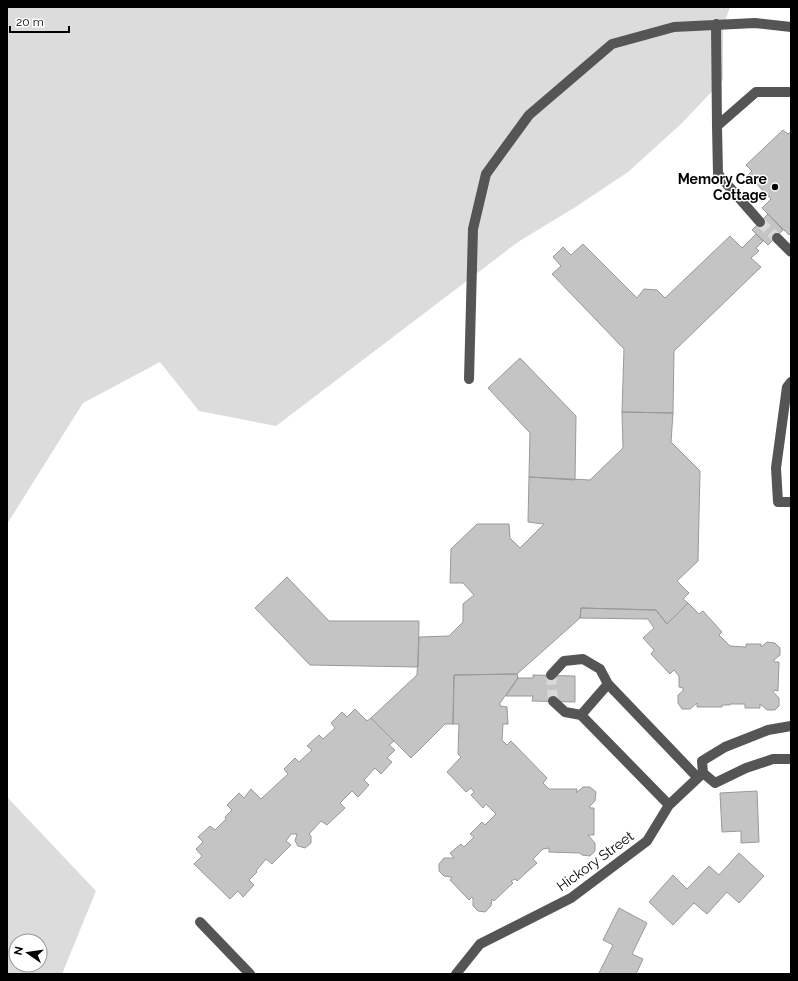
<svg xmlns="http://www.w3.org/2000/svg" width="798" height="981" viewBox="0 0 798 981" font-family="Raleway,sans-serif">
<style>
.green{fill:#dcdcdc;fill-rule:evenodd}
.building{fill:#c4c4c4;stroke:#999}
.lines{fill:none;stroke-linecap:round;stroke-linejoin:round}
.minor-tunnel{stroke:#d9d9d9;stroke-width:10;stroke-dasharray:10 5;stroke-linecap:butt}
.minor{stroke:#555;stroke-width:10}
.poi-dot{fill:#000;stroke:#fff;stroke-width:1.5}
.labels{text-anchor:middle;stroke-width:3;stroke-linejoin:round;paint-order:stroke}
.poi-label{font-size:14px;font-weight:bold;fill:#000;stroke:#fff;text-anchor:end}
.street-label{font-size:14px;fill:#000;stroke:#fff}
</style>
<rect width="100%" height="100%" fill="#fff"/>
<!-- green -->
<path class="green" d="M7,7H730L723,27V80L681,124L628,172L577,206L518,242L276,426L199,411L160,362L83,403L7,524Z
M7,797L96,891L62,974H7ZM16,941H40V965H16Z"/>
<!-- building -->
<path class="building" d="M783,130L788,134L791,131V233L789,235L762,208L771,199L748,175L752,171L746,165Z
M768,214L783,230L768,245L752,230Z
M756,234L763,241L756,248L759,251L751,258L761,267L674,351L673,413L622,412L624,349L552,274L561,266L553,257L563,247L571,255L583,244L637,298L644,289L657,290L665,298L730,236L742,248Z
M520,358L576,416L575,480L529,477L530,433L488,388Z
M622,412L673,413L671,442L700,471L698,561L677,581L689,593L683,599L688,603L667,624L656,610L581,608L580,618L517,674L454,675L453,724H445L411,758L371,718L417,675L419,637L449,636L463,622V604L474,595L463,583H450L451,549L477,524H509L510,538L520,548L544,524L528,522L529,477L590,480L623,448Z
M287,577L329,621H419L418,667L310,665L255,608Z
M688,603L699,614L703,611L722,632L719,635L730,646L746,647V644H761V647L767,642L775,643L780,648V655L774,660V662H779L778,691L774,690L773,692L779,698V706L775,710H767L760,704V708H745V704H730V705H722V707H697V703L690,709H682L678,703V695L683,691V688L679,687V676L674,670L670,674L651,654L654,650L643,638L654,628L648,619L580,618L581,608L656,610L667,624Z
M517,674L518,678L500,703V706L507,707L508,724H503L502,740L507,745L511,741L547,778L543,783L549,789H577L576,793L583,787H590L596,792L595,801L590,806V808H594V835H588L595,843V851L590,856L582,855L580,853L549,852V848L543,849L533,859L537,863L517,881L515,879L511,881L513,883L494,901L492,899L491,906L485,912L478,911L473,906V899L472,897L469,900L450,880L452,877L444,876L439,871V864L444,858H454L450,853L461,844L464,847L474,837L470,834L482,822L485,825L496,814L486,804L483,808L471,795L474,792L471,788L466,792L447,772L461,757L458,754L459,724H453L454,675Z
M533,675L575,676V702L532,701L533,696H506L518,678H533Z
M355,709L367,721L371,718L394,741L389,745L395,750L387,758L392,762L381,774L375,768L364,780L369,785L358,797L352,791L340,803L345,808L327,825L321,821L309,834L311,836V843L305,848L298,846L295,841L297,834H291L286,841L291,845L272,864L266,859L256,871L257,872L249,880L254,885L243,897L238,891L230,899L194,864L202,856L196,849L203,842L198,837L210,826L215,830L226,819L225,817L232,810L227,805L239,793L244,798L251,789L261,799L288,774L284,769L295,758L299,762L312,750L307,746L319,735L323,739L335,728L331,723L342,712L347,717Z
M757,791L759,842L741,843V831L722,832L720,793Z
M739,853L764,876L739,903L727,892L707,914L694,903L673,925L649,902L673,875L687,889L709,866L719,875Z
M619,908L647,923L632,954L643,959L636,974H601L599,973L613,945L603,940Z"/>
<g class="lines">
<!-- minor-tunnel -->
<path class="minor-tunnel" d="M760,222L777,238
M551,675L553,701"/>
<!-- minor -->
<path class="minor" d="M716,24L717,126
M760,222L718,174L717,126L756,92H791
M777,238L791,252
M469,379L473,229L486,174L529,115L612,44L674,27L755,23L791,27
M791,382L787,387L776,468L778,502H791
M551,675L564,661L583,659L600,669L608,684
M553,701L565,712L581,715
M703,773L702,761L725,747L768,730L791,726
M703,773L715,783L746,768L773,759H791
M669,805L581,715L608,684L698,778
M200,922L250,974
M456,974L480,944L571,898L647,841L669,805L703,773"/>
</g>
<!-- markers -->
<circle class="poi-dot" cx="775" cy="187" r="4"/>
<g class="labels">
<!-- poi labels -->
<g class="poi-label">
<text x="767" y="184">Memory Care<tspan x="767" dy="16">Cottage</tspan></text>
</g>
<!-- street labels -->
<g class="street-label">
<text transform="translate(595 861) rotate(-36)" y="5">Hickory Street</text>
</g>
</g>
<!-- border -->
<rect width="798" height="981" fill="none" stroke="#000000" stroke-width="16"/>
<!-- north arrow -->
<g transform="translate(28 953) rotate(283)"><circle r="19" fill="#ffffff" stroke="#999999"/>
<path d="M0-3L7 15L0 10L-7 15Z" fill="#000000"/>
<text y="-6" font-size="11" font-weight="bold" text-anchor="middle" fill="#000000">N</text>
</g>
<!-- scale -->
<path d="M10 26v6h59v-6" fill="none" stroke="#000000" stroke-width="2"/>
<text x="16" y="26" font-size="12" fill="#000000" stroke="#ffffff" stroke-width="3" paint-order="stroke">20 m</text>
</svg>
